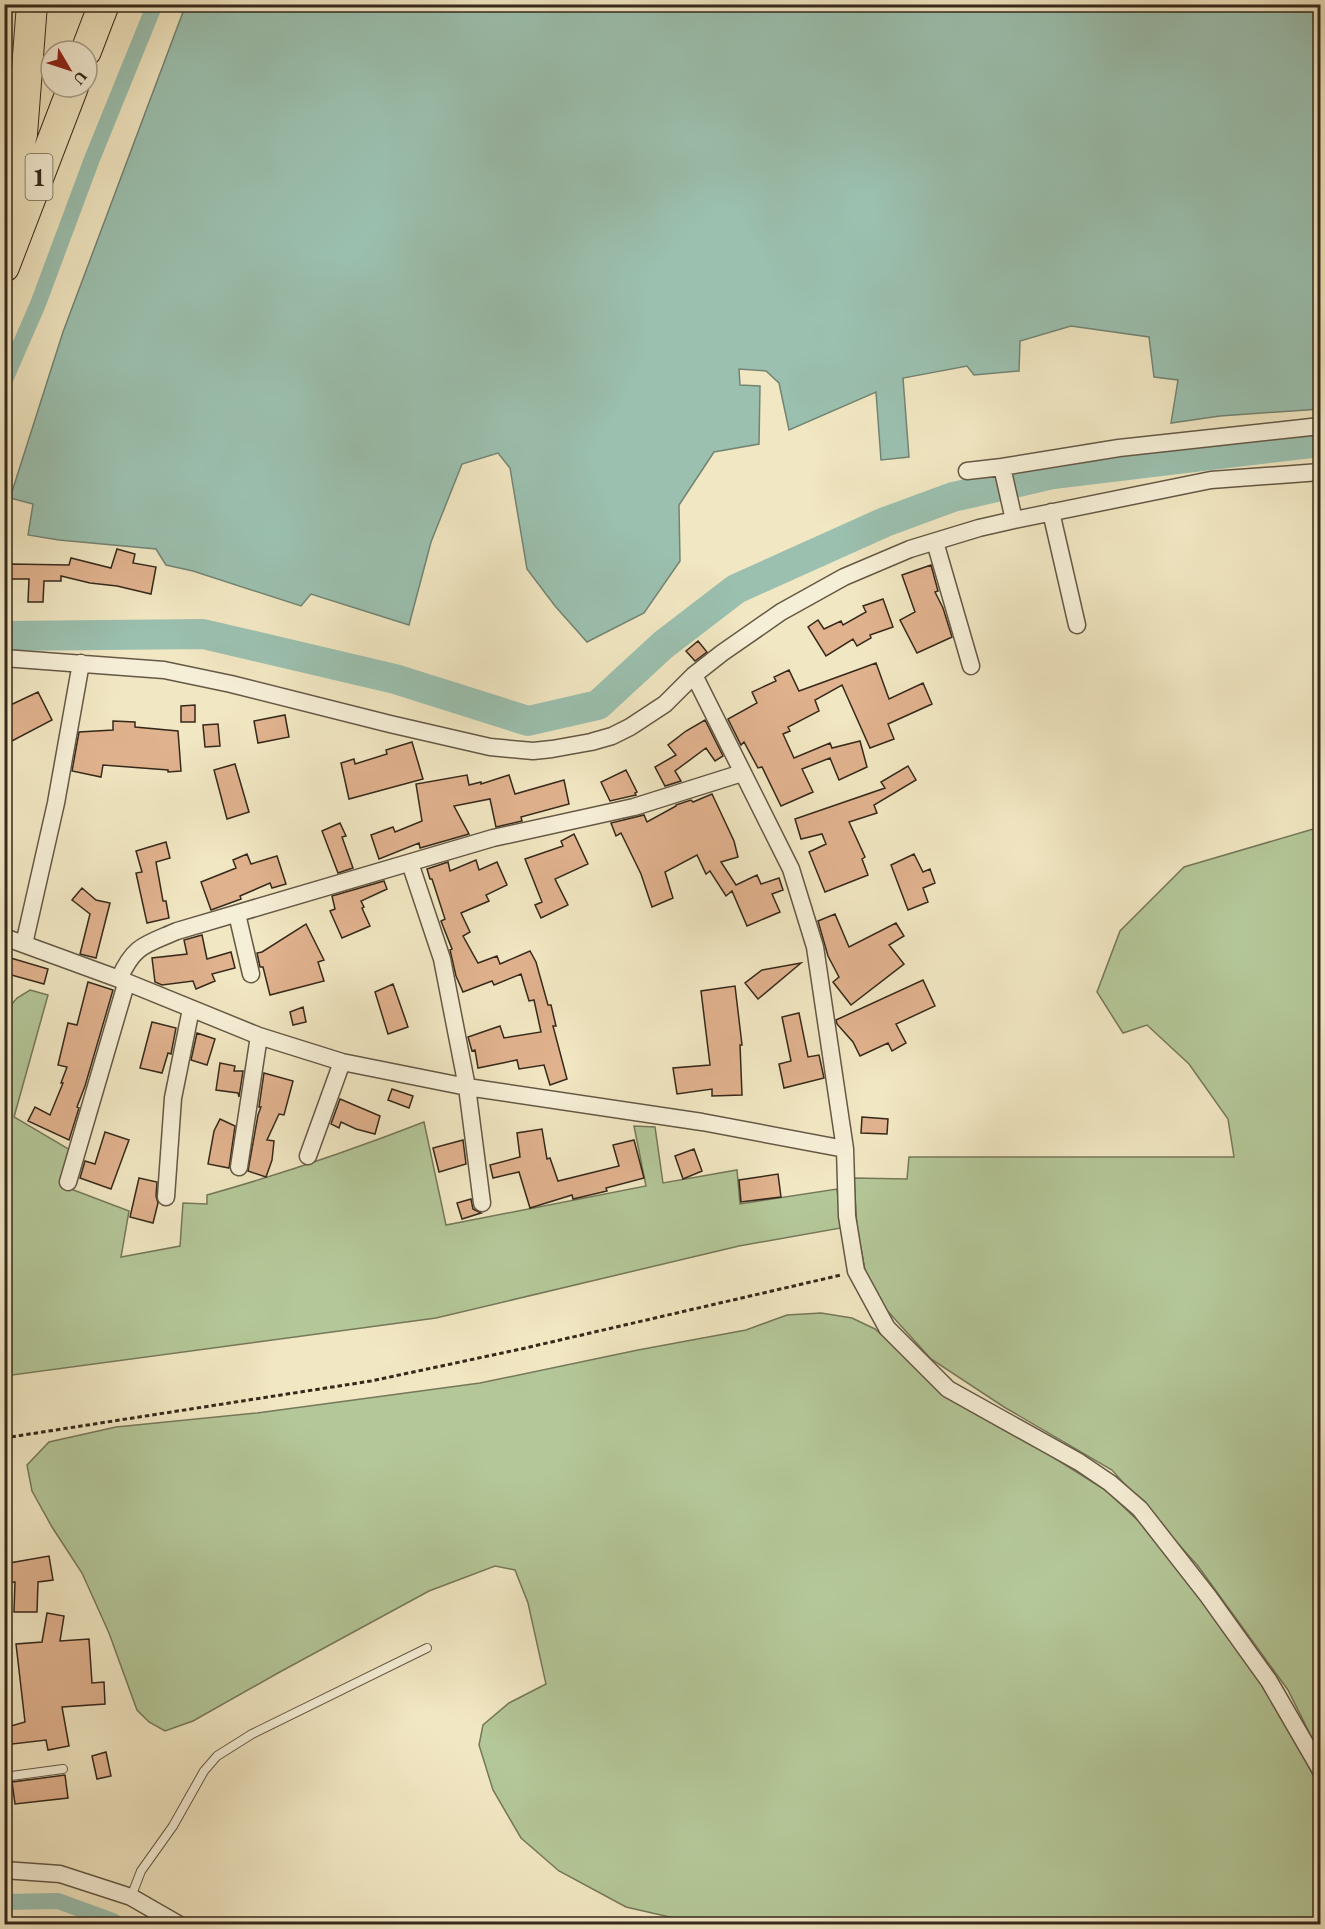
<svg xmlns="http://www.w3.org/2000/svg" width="1325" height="1929" viewBox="0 0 1325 1929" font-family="'EB Garamond',serif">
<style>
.green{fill:#b4c798;stroke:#75785a;stroke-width:1.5}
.water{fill:#9bc0af;stroke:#738474;stroke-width:1.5}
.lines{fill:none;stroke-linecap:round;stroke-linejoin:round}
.canal{stroke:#9bc0af;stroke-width:16}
.river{stroke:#9bc0af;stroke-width:30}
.building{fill:#e0b28e;stroke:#36291b;stroke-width:1.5}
.lane-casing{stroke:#655845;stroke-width:10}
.street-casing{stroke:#655845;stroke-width:19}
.highway-casing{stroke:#36291b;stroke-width:32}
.path{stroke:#36291b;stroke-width:3;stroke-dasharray:4.5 3;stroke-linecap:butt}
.lane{stroke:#f6efd7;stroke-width:8}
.street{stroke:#f6efd7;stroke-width:16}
.highway{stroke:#f1e7c2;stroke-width:30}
.labels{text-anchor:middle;stroke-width:4.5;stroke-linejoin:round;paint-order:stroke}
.shield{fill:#f6efd7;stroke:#706453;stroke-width:1.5}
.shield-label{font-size:26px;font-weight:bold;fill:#36291b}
</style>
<rect width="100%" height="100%" fill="#f1e7c2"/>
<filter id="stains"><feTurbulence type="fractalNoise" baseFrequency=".00333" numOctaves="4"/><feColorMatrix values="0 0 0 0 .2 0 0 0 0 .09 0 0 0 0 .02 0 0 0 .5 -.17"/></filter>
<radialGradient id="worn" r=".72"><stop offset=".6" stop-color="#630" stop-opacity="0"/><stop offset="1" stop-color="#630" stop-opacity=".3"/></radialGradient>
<!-- green -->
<path class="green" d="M1320,827V1754L1288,1690L1198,1566L1112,1470L1004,1407L931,1359L883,1306L866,1275L857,1228L854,1178L907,1179L909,1157H1234L1228,1119L1189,1064L1147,1025L1123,1033L1097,992L1120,931L1184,867Z
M30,990L48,995L14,1117L72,1151L63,1186L129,1211L121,1257L180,1246L183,1203L207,1204V1195C282,1174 352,1150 424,1122L446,1225L646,1186L634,1126L655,1127L663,1183L737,1170L740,1204L837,1189L841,1228L739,1246L436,1318L5,1376V1012L17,998Z
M821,1313L852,1318L875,1329L957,1402L1011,1431L1107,1491L1156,1538L1247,1661L1294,1738L1320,1789V1924H700L626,1907L559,1871L521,1838L493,1790L479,1745L483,1725L509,1703L546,1684L528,1603L515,1570L495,1566L429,1591L278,1673L193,1721L165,1731L149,1722L137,1710L109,1633L82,1573L52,1527L32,1491L27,1465L49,1442L116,1427L257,1413L480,1383L638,1350L746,1330L787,1315Z"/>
<!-- water -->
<path class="water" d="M186,4L1320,5V409L1220,416L1171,423L1178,380L1154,377L1149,337L1071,326L1020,341L1019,371L974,375L967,366L903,378L909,457L881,460L876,392L789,430L779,383L766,371L739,369L740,385L760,386L759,444L714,452L679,505L680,561L644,613L587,642L555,606L527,569L510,468L498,453L462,464L431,542L409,625L311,594L301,606L193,571L166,565L156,549L59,540L28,535L33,504L10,498L63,332Z"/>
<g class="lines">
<!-- canal -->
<path class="canal" d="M4,382L38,304L92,159L155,4
M4,1902L58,1901L113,1921L118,1924"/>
<!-- river -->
<path class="river" d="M4,636L203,634L395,679L528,721L598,705L663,645L736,589L885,522L953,497L1053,474L1320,442"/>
</g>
<!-- building -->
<path class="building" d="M117,549L135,554L133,563L156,567L151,594L117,586L90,583L61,576V581H44L43,602H28L29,579H11V564L69,565L71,558L111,568Z
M931,565L938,591L935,592L943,608L952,637L917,653L900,620L915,612L902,575Z
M883,599L893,627L870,635L871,638L857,646L853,639L826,656L808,627L818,620L824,629L841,621L843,625L866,612L863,606Z
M698,641L707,652L695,661L686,651Z
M876,663L889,699L923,683L932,704L888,724L894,739L870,748L842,685L815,700L819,711L788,727L790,731L783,734L794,758L830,743L832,748L860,741L867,767L839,780L830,758L802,769L813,792L781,806L762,767L758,768L744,742L741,745L728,719L757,703L752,692L776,681L774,677L789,670L799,691Z
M38,692L52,720L10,742L4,731V708Z
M195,705V722H181V706Z
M285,715L289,737L258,743L254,721Z
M705,720L723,756L715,761L706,748L675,771L681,781L665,786L655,767L676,755L668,745L686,731Z
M113,721L135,722V727L178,731L181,771L168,772V770L103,765L101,777L72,771L79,732L113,730Z
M218,724L220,746L205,747L203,725Z
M412,742L423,779L349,799L341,763L354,759L355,764L387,754L386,750Z
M235,764L249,812L227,819L214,770Z
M908,766L916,780L874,805L877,813L849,822L865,857L862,859L868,875L825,892L809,852L826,844L822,834L801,839L795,819L885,788L881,782Z
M626,770L637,792L635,793L636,795L610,801L601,782Z
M467,775L469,785L481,782V784L509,775L515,794L564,780L569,804L521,817L522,821L496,827L490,799L454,806L469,834L420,848L419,843L379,859L371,835L393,827L395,832L422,821L416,784Z
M712,794L734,841L738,857L721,862L736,885L757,875L761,884L779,878L783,890L772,894L780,912L747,926L732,891L726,896L710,871L706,874L697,855L665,872L673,898L652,907L641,874L621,833L616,836L611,823L644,815L647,822L676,806V805L691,800L693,802Z
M340,823L346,836L342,837L353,868L338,873L322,831Z
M574,834L588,864L555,879L568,905L541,918L535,905L542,902L525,859L563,846L561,841Z
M166,842L170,858L156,862L163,901H166L169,918L147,923L136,873L142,872L136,851Z
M247,854L251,864L277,856L286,884L272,888L270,883L240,896L241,899L211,910L201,882L236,868L233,860Z
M914,854L923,872L930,869L935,883L923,888L928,902L908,910L891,865Z
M476,860L479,870L497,862L507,885L486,895L489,901L461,913L470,932L463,936L478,963L497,956L500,964L530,951L536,962L548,1005H551L556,1026H553L567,1079L550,1085L544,1065L519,1069L517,1060L478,1068L475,1050L472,1051L468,1037L500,1026L504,1038L541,1032L534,1000L529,1001L521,974L494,985L492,981L463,992L456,976L450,950L452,949L441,921L445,919L432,879H430L427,869L448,862L450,871Z
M384,881L387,889L361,901L364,907L362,908L370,926L342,938L330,911L335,909L332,896Z
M82,888L96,900L110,903L96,958L80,954L90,914L72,900Z
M835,914L849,947L896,923L904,936L889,945L904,964L851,1005L833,982L839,977L828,956L818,921Z
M306,924L324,960L318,962L324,981L270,995L263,967H260L257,953L262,952Z
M202,935L207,959L231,952L235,968L212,974L215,981L196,989L193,981L162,985L155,982L152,958L187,954L184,940Z
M4,956L48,969L44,984L4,973Z
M801,963L758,999L745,983L762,970Z
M923,980L935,1006L896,1024L906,1043L892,1051L888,1043L860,1056L853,1042L837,1024L836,1020Z
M88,982L113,990L85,1086L77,1107L79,1108L69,1140L28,1121L35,1107L50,1115L63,1083H61L67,1067L58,1065L68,1023L77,1025Z
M393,984L408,1027L388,1034L375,992Z
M735,986L742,1045H740L742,1095L712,1096V1089L677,1094L673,1068L710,1065L701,991Z
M303,1007L306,1022L293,1025L290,1012Z
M799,1013L808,1057L819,1055L824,1078L784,1088L779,1064L791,1061L782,1017Z
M152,1022L176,1028L171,1054L168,1053L162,1073L140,1068Z
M197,1033L215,1039L207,1065L191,1060Z
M220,1063L235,1066L234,1071H243L239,1097L238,1093L216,1090Z
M264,1073L293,1081L284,1115L279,1114L267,1140L274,1141L272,1160L266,1177L248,1171L258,1115L261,1107H259Z
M392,1089L413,1096L409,1108L388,1100Z
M340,1099L380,1116L375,1134L356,1129L341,1122L339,1128L331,1124Z
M862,1117L888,1119L887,1134L861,1133Z
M220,1119L235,1126L229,1168L208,1164L214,1131Z
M542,1129L547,1159L550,1158L558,1181L619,1166L613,1145L634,1140L644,1178L606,1188L607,1191L573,1199L572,1195L530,1208L519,1172L493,1178L490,1165L520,1157L517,1133Z
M105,1132L129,1140L111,1189L80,1178L85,1161L95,1164Z
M463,1140L466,1164L439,1172L433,1148Z
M694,1149L702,1171L683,1179L675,1156Z
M778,1174L781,1197L741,1202L739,1180Z
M139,1178L157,1182L156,1196L158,1203L153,1223L130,1217Z
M471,1199L473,1209L481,1213L462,1219L457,1203Z
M49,1556L53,1580L38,1582L37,1612H14L15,1582L4,1583V1564Z
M47,1613L64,1616L60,1641L89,1639L92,1683L104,1682L105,1704L62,1707L69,1746L48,1750L46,1740L4,1745V1728L25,1722L16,1644L42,1642Z
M106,1752L111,1776L97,1779L92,1756Z
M65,1775L68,1798L15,1804L12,1782Z"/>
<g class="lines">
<!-- lane casing -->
<g class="lane-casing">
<path id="lane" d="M4,83L19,87
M4,1777L63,1769
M131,1897L141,1871L173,1826L204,1771L217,1756L252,1734L427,1648"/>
</g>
<!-- street casing -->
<g class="street-casing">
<path id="street" d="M1002,467L1014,520
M967,471L1002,467L1119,448L1320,426
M1051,512L1077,625
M935,542L971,666
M4,658L164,670L231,684L390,724L490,747L533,751L552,749L591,742L612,736L630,727L665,704L694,675L722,653L781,612L844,577L910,549L979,528L1014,520L1211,480L1320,472
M694,675L791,869L815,947L845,1149L847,1216L856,1271L887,1328L948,1389L1079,1462L1110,1483L1140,1509L1208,1596L1269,1681L1320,1769
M410,863L442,959L467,1087L482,1203
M237,914L251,974
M4,937L119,979L259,1036L342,1062L467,1087L702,1122L845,1149
M24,944L56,803L81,663
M119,979C134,945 145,945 177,931L493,838L634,807L742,773
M308,1156L342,1062
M239,1167L259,1036
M68,1182L126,984
M166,1197L173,1098L191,1009
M4,1870L60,1874L131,1897L178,1924"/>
</g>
<!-- highway casing -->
<g class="highway-casing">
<path id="highway" d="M86,51L104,4
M4,209L22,134L32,4
M4,267L73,87"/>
</g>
<!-- path -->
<path class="path" d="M4,1438L371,1381L521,1349L841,1275"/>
<!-- lane -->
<use href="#lane" class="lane"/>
<!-- street -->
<use href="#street" class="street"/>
<!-- highway -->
<use href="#highway" class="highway"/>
</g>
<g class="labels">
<!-- shield labels -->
<rect class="shield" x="25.5" y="154" width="27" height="46" rx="4.5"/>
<g class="shield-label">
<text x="39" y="186">1</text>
</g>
</g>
<!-- margin -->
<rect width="1325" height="1929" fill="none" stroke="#f1e7c2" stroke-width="24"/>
<rect x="6" y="6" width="1313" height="1917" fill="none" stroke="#36291b" stroke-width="3"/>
<rect x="12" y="12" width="1301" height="1905" fill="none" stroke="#36291b" stroke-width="1.5"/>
<!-- north arrow -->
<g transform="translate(69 69) rotate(129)"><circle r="28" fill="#f6efd7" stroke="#a9a08c" stroke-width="1.5"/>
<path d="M0-4.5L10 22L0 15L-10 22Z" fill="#8f2418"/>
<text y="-9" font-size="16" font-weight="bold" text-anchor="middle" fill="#36291b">U</text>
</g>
<rect width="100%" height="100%" filter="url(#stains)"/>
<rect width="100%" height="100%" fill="url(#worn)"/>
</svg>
